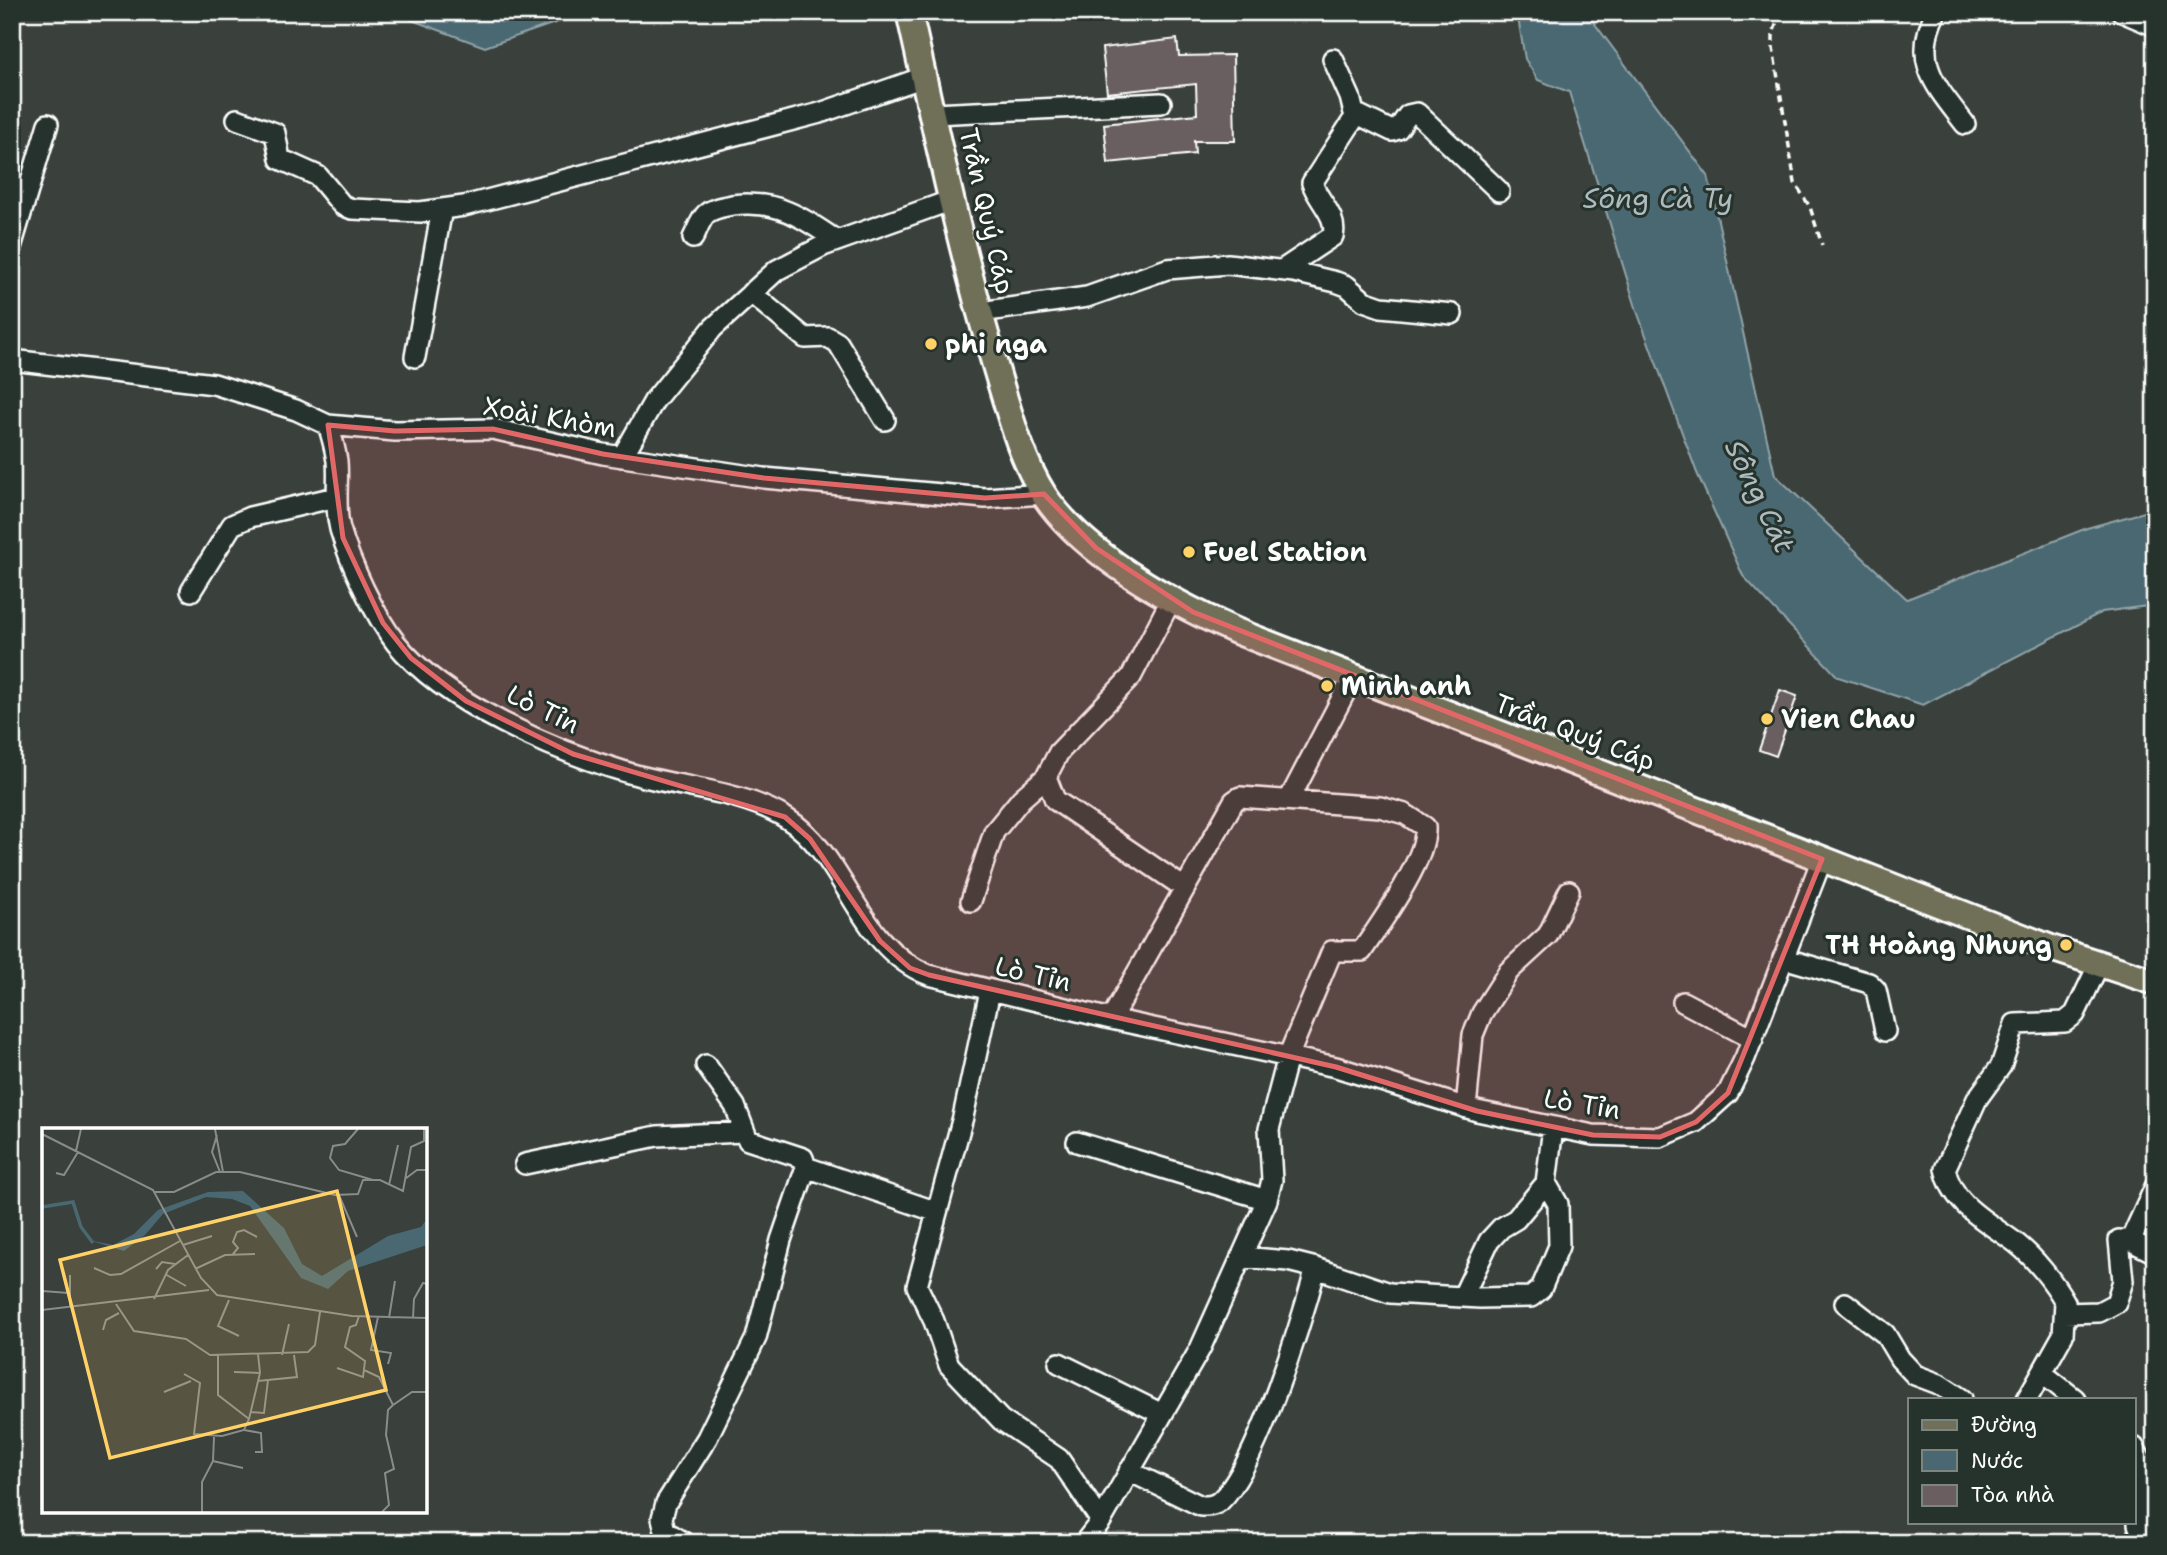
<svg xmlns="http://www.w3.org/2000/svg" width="2167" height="1555" viewBox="0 0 2167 1555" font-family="'Shantell Sans',sans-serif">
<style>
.water{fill:#4a6871;stroke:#92a4aa;stroke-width:2}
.building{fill:#6a5e60;stroke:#fff;stroke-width:2}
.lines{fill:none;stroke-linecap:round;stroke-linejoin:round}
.minor-casing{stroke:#fff;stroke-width:24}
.major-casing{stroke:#fff;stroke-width:30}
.path{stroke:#fff;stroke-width:3.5;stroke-dasharray:7 5;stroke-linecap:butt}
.minor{stroke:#26332d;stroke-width:19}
.major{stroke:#706f59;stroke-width:24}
.marked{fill:#e26868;fill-opacity:0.2;stroke:#e26868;stroke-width:5;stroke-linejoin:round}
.poi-dot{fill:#ffd166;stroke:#26332d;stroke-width:2.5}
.labels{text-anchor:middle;stroke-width:6;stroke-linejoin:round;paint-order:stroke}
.street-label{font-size:26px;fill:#fff;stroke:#26332d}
.poi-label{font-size:26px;font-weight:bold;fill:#fff;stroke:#26332d;text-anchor:start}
.water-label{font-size:28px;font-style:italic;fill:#aebbbf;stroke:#26332d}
.inset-river{fill:none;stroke:#4a6871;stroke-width:3.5}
.inset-road{fill:none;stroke:#898c8a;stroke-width:2}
.view{fill:#ffd166;fill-opacity:0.15;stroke:#ffd166;stroke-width:3.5}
.inset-edge{fill:none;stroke:#fff;stroke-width:3.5}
</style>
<rect width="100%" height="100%" fill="#3a403c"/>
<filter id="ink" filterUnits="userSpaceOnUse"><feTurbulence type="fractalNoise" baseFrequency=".0143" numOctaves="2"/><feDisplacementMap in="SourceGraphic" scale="14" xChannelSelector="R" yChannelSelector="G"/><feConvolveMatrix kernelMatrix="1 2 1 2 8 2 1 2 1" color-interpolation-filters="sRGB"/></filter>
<g filter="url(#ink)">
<!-- water -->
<path class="water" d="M390,12H587L485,47Z
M1517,12H1586L1708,176L1775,475L1907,599L2087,528L2155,509V605L2102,612L1923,705L1838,677L1743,576L1697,473L1638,314L1569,92L1538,80L1525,59Z"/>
<!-- building -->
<path class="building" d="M1177,39L1179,56L1233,55L1235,141H1194L1195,154L1108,163L1104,124L1197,114L1196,84L1107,93L1102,48Z
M1780,690L1797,696L1776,756L1759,750Z"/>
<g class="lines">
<!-- minor casing -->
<g class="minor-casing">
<path id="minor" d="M1936,12C1911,62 1936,86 1965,124
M2122,12L2155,26
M1333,59L1350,97L1355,117
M934,114L1161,103
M237,119L275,133L280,159L318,176L342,205L352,209L420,212L464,206L820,113L924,77
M693,238C697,231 700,220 706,214C713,208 723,207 732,205C775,199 803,217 837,241
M12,244L48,124
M1282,270L1333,236C1338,216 1318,201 1312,183L1355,117L1359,115L1392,131L1398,129L1408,115L1417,113L1499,191
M751,293L805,338L828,337L838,343L885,420
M980,312L1087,297L1167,269L1228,264L1294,272L1336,282L1347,286L1364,301L1381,307L1452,314
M415,357L442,209
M12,360L214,384L296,410L328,425L395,431L493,429L603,454L764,478L985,498L1044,494
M328,425C332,437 335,448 337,461C339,484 334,506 340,529C350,563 374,615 396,643C445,704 555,751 629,773C679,788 741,790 786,818C848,856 855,946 929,975L1111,1019L1336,1067L1477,1111L1593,1135L1660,1137L1696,1122L1728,1093L1745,1058L1822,859
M622,457L654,401L713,328L777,270L823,246L952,200
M191,591L232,525L250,517L336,497
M1171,600L1131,677L1059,752L1046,777L1055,800L1183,887
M1289,800L1353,677
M971,901L994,832L1021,799L1046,777
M1783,958L1869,983L1876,990L1885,1031
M990,991L963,1117L917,1286L934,1321L949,1365L1001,1420L1059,1459L1101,1521
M1683,1002L1753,1039
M1466,1108L1473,1035L1482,1013L1509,971L1548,935L1569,891
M1077,1142L1267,1200
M525,1164L657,1136L743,1132
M806,1167L937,1212
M2155,1187L2132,1237L2137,1244L2155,1253
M1241,1257L1288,1261L1316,1268L1390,1293L1480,1298L1531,1297L1541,1289L1559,1246L1558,1204L1546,1183L1553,1127
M1463,1296L1489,1241L1501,1228L1516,1219L1546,1183
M1845,1303L1885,1334L1900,1359L1915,1375L1939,1384L1962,1399
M2065,1313L2099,1312L2116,1303L2123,1281L2119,1240L2132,1241
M1059,1363L1162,1414
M2042,1373L2075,1399
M2027,1399L2063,1335L2065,1302C2054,1282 2034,1257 2016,1243C1988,1222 1953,1206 1945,1169L1977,1099L2001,1066L2015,1024L2065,1022L2075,1014L2099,964
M2134,1447L2140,1458L2138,1524L2145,1543
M1129,1471L1201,1506C1209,1506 1215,1506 1221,1500C1257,1466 1302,1320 1316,1268
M685,1543L665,1531L662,1518L666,1503L707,1438L756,1338L781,1240L806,1167L803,1158L748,1140L735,1106L706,1065
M1084,1543L1101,1521L1200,1349L1267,1200L1272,1180L1269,1129L1288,1057L1332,951H1362C1380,924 1428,858 1425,827L1405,814L1380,807L1240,797L1234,801L1111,1019"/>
</g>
<!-- major casing -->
<g class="major-casing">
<path id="major" d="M909,12C936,132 961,254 997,372C1009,412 1021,459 1044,495C1085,556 1171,602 1236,631L2051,948L2155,982"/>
</g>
<!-- path -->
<path class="path" d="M1780,12L1773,34V48L1795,183L1810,207L1822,245"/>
<!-- minor -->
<use href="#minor" class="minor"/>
<!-- major -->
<use href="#major" class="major"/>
</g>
</g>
<!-- marked area -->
<path class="marked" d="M328,425L395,431L493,429L603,454L764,478L985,498L1044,494L1096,548L1193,612L1822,859L1728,1093L1696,1122L1660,1137L1593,1135L1477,1111L1336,1067L929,975L910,968L880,941L810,839L785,817L573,754L466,701L411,658L383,623L343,538Z"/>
<!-- markers -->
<g class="poi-dot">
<circle cx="931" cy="344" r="7"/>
<circle cx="1189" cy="552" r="7"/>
<circle cx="1327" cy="686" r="7"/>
<circle cx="1767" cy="719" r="7"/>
<circle cx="2066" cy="945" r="7"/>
</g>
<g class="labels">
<!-- street labels -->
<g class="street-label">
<text transform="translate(987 211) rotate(77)" y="9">Trần Quý Cáp</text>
<text transform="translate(550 417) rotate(10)" y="9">Xoài Khòm</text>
<text transform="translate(543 709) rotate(26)" y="9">Lò Tỉn</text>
<text transform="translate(1575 732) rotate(21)" y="9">Trần Quý Cáp</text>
<text transform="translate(1033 974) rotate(13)" y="9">Lò Tỉn</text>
<text transform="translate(1582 1104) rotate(9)" y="9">Lò Tỉn</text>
</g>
<!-- poi labels -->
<g class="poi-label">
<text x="945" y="353">phi nga</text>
<text x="1203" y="561">Fuel Station</text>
<text x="1341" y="695">Minh anh</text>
<text x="1781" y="728">Vien Chau</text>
<text x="2052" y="954" text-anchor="end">TH Hoàng Nhung</text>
</g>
<!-- water labels -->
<g class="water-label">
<text x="1658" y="208">Sông Cà Ty</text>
<text transform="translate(1760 496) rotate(64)" y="10">Sông Cát</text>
</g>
</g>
<!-- overview -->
<g transform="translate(42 1128)">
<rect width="385" height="385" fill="#3a403c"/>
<path d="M201,63L242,100L260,136L280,148L346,108L379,99L385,91V117L306,143L286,161L259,150L208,78L190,71L164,69L121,86L103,107L82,123L47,112L71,117L92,106L116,82L166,64Z" fill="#4a6871"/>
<path class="inset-river" d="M0,79L31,74L39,99L51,115"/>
<path class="inset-road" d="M173,1L181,44M316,1L303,16L291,18L288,30L297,42L331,52M0,6L111,62L159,150L175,167L310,188L385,190M175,7L170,24L178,44M34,23L39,1M14,45L22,47L36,24M363,51L375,42H385M347,57L356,17M112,64H132L174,44H198L293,67L316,66L321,52H338L361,63L369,19L382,13V1M297,67L315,109M141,117L170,108M191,126L196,120L191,114L195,104L202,102L215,109M52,140L68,147L79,146L138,113M114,141L120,134L133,136M153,141L183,127L213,126M123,146L144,158M28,147V178M0,163L27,165M112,171L126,142L146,127M187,172L176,198L197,208M74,176L92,203L144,211L168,227L266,224L273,217L278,184M0,182L167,162M336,189L329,222L349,225L346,236M347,190L353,153M371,190L372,171L381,155L385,156M61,202L64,192L77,185M176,227V267L207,291M240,227L247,196M295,240L321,249L323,233L303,219L308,199L314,197L317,188M322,242L337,249L351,277L370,264H385M192,244L218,245M142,246L158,255L152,306L180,308L202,302L207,291L218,245L216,226M216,253L255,249L252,227M122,264L149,253M209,284L222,285L226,252M202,302L219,305L220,324H213M171,333L201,340M160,384V354L171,333L172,309M340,384L347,377L343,345L352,341L344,307L346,282L351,277"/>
<path class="view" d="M295,63L344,262L68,330L18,132Z"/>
<rect width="385" height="385" class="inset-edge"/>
</g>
<!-- margin -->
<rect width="2167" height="1555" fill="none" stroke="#26332d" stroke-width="42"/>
<rect x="21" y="21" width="2125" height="1513" fill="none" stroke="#fff" stroke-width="2.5" filter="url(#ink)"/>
<!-- legend -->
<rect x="1908" y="1398" width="228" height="126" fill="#26332d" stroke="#7d8581" stroke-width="2"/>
<rect x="1922" y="1420" width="35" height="10" fill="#706f59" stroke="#7d8581" stroke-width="2"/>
<text x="1971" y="1432" font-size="21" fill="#ffffff">Đường</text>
<rect x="1922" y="1450" width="35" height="21" fill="#4a6871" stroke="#7d8581" stroke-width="2"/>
<text x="1971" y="1468" font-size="21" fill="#ffffff">Nước</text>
<rect x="1922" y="1485" width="35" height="21" fill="#6a5e60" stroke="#7d8581" stroke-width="2"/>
<text x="1971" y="1502" font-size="21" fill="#ffffff">Tòa nhà</text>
</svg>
